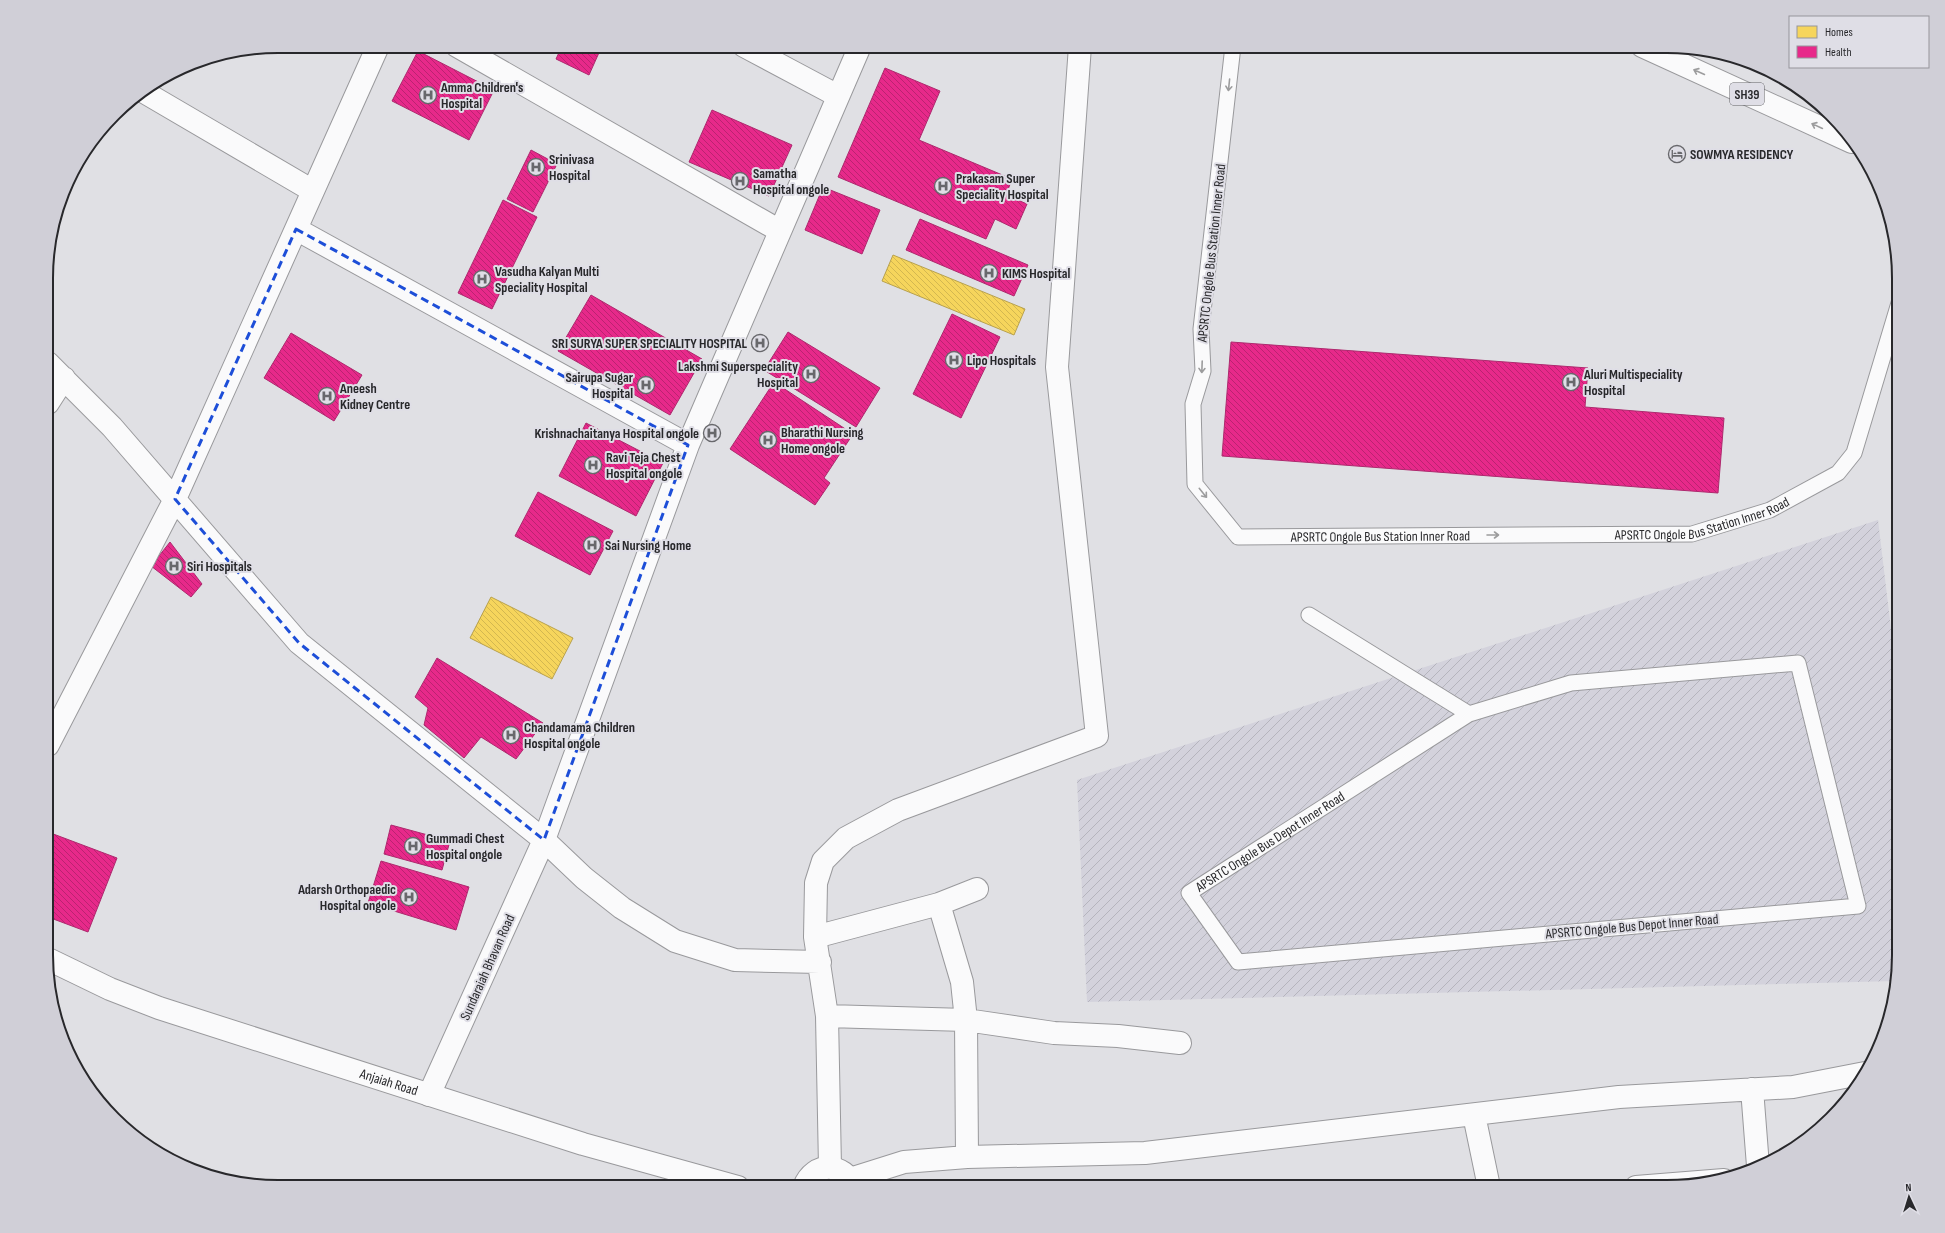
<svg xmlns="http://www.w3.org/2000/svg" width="1945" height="1233" viewBox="0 0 1945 1233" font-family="'Sofia Sans Condensed',sans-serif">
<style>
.industrial{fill:url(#industrial-furrows)}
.homes{fill:url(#homes-back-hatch);stroke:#b8a14d}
.health{fill:url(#health-back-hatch);stroke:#ae296e}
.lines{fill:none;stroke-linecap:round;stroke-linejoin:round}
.service-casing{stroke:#99999c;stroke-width:17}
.minor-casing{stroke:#99999c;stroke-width:24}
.tertiary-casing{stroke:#99999c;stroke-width:24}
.primary-casing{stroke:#99999c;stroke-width:24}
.service{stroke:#fafafb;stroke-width:15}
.minor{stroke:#fafafb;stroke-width:22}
.tertiary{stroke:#fafafb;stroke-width:22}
.primary{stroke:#fafafb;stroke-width:22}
.oneway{stroke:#9c9c9d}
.marked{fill:none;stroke:#1d4ed8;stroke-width:3;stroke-dasharray:8 5;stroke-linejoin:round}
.labels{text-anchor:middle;stroke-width:4;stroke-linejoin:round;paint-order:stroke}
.shield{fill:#dfdee6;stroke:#5f5f63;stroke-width:1}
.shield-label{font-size:13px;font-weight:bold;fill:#28282b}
.poi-label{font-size:14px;font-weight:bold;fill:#28282b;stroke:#dfdee6;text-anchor:start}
.street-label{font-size:14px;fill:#28282b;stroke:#dfdee6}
.rim{fill:none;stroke:#28282b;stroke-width:2}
</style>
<defs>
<pattern id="industrial-furrows" width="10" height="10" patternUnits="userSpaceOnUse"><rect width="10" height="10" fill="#d3d2dc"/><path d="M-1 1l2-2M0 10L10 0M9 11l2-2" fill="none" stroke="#b5b4bd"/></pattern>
<pattern id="homes-back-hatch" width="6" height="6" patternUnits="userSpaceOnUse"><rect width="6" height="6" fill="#f6d55c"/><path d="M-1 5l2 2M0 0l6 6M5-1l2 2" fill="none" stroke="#d3b750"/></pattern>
<pattern id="health-back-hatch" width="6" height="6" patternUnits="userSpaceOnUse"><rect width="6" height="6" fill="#e7298a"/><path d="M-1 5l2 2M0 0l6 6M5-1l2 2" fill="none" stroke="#bb2371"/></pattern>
</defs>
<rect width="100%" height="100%" fill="#e0e0e4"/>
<!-- industrial -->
<path class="industrial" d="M1878,520L1899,696V970L1896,981L1087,1002L1077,780Z"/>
<!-- homes -->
<path class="homes" d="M893,255L1025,309L1014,335L882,281Z
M491,597L573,638L552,679L470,638Z"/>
<!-- health -->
<path class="health" d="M562,46H602L589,75L556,59Z
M418,51L494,90L469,140L392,101Z
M885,68L940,91L919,140L1012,179L1006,195L1027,204L1016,229L995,219L986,239L838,177Z
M712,110L792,145L769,196L689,162Z
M531,150L557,164L533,212L507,199Z
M823,187L880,210L862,254L805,230Z
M503,200L537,217L492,309L458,293Z
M920,219L1028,265L1014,296L906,250Z
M591,295L702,359L670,415L558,351Z
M952,314L1000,337L961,418L913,394Z
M788,332L880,388L856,427L764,370Z
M291,333L362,375L334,421L264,378Z
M1231,342L1588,368L1585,407L1724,418L1718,493L1222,456Z
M774,382L853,434L824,478L830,483L815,505L730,449Z
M586,423L663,463L636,516L559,476Z
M538,492L613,531L590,575L515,536Z
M170,542L202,584L191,597L151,566Z
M437,658L543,723L516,759L481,737L464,758L424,725L428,708L415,697Z
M391,825L450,841L442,870L384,854Z
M48,832L117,858L88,932L48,917Z
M381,861L469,887L456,930L368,903Z"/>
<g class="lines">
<!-- service casing -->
<g class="service-casing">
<g id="service">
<path id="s1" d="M1233,46L1201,329L1203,371L1193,404L1195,484L1238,537L1692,534L1770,510L1838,473L1854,453L1899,303"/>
<path id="s2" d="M1309,615L1469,714L1571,683L1798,663L1858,906L1238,962L1189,893L1469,714"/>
</g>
</g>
<!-- minor casing -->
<g class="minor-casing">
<path id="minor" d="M457,46L780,231
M744,46L838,96
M144,92L313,191
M296,229L688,445
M48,363L112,427L299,643L544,840L429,1095
M48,403L64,378
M48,745L175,499L378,46
M939,904L962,982L966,1020L967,1157
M815,937L939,904L977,889
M820,962L735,960L675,941L622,908L584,878L544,840L688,445L860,46
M827,1016L966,1020L1054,1033L1118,1036L1180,1043
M1752,1089L1758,1166
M1474,1115L1489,1187
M830,1167L827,1016L815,937L816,883L823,861L846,838L898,810L1097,736L1057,367L1080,46
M850,1179L904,1162L967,1157L1145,1153L1619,1097L1793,1087L1865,1073
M1636,1187L1724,1180"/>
</g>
<!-- tertiary casing -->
<g class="tertiary-casing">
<g id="tertiary">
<path id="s3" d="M48,959L110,989L159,1008L583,1144L738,1187"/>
<path d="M804,1187C814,1161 844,1162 854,1187"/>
</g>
</g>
<!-- primary casing -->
<g class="primary-casing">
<path id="primary" d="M1642,46L1852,142"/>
</g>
<!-- service -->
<use href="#service" class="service"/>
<!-- minor -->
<use href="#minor" class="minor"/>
<!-- tertiary -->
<use href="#tertiary" class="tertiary"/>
<!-- primary -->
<use href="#primary" class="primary"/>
</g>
<!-- one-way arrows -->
<defs><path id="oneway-shaft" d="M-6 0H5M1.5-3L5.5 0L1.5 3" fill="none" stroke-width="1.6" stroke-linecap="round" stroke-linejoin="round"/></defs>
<g class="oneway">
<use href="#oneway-shaft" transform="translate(1699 72) rotate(-156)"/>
<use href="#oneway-shaft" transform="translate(1229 85) rotate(96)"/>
<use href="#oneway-shaft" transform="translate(1817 126) rotate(-155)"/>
<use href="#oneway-shaft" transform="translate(1202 367) rotate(92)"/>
<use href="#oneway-shaft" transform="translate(1203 493) rotate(51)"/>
<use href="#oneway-shaft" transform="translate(1493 535)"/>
</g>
<!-- marked area -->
<path class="marked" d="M296,229L688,445L544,840L299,643L175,499Z"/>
<!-- icons -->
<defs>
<g id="hospital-ring" transform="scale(0.9)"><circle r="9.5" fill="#dfdee6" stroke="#68686c" stroke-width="1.5"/><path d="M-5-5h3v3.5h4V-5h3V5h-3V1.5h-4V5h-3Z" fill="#68686c"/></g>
<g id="hotel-ring" transform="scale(0.9)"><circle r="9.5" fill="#dfdee6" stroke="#68686c" stroke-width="1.5"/><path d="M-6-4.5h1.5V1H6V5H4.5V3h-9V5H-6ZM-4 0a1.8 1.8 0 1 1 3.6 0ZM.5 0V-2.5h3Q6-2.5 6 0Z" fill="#68686c"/></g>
</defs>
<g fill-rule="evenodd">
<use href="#hospital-ring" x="428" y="95"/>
<use href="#hotel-ring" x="1677" y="154"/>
<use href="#hospital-ring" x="536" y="167"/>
<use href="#hospital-ring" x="740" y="181"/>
<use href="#hospital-ring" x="943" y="186"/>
<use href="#hospital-ring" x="989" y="273"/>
<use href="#hospital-ring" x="482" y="279"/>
<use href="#hospital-ring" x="760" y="343"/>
<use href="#hospital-ring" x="954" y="360"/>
<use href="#hospital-ring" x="811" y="374"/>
<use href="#hospital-ring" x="1571" y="382"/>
<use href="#hospital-ring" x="646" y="385"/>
<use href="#hospital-ring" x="327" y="396"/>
<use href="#hospital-ring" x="712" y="433"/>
<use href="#hospital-ring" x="768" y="440"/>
<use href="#hospital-ring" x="593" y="465"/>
<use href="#hospital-ring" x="592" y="545"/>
<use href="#hospital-ring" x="174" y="566"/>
<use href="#hospital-ring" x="511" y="735"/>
<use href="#hospital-ring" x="413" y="846"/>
<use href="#hospital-ring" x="409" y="897"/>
</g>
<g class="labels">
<!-- shield labels -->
<rect class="shield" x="1730" y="83" width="34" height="22" rx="3"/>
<g class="shield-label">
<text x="1747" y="99">SH39</text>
</g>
<!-- poi labels -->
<g class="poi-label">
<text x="441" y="92">Amma Children's<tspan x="441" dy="16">Hospital</tspan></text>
<text x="1690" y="159">SOWMYA RESIDENCY</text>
<text x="549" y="164">Srinivasa<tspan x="549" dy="16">Hospital</tspan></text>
<text x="753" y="178">Samatha<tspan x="753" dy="16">Hospital ongole</tspan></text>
<text x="956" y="183">Prakasam Super<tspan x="956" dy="16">Speciality Hospital</tspan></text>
<text x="495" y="276">Vasudha Kalyan Multi<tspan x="495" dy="16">Speciality Hospital</tspan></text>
<text x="1002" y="278">KIMS Hospital</text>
<text x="747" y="348" text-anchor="end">SRI SURYA SUPER SPECIALITY HOSPITAL</text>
<text x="967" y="365">Lipo Hospitals</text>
<text x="798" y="371" text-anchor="end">Lakshmi Superspeciality<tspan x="798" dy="16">Hospital</tspan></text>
<text x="1584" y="379">Aluri Multispeciality<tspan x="1584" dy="16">Hospital</tspan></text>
<text x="633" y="382" text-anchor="end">Sairupa Sugar<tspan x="633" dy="16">Hospital</tspan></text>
<text x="340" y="393">Aneesh<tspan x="340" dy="16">Kidney Centre</tspan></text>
<text x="781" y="437">Bharathi Nursing<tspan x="781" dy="16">Home ongole</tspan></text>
<text x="699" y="438" text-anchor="end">Krishnachaitanya Hospital ongole</text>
<text x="606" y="462">Ravi Teja Chest<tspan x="606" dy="16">Hospital ongole</tspan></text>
<text x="605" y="550">Sai Nursing Home</text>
<text x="187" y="571">Siri Hospitals</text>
<text x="524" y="732">Chandamama Children<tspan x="524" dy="16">Hospital ongole</tspan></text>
<text x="426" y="843">Gummadi Chest<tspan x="426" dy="16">Hospital ongole</tspan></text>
<text x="396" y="894" text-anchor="end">Adarsh Orthopaedic<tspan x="396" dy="16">Hospital ongole</tspan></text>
</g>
<!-- street labels -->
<g class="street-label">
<text transform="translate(1211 253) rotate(-84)" y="5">APSRTC Ongole Bus Station Inner Road</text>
<text dy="5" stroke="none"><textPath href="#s1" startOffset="976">APSRTC Ongole Bus Station Inner Road</textPath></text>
<text dy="5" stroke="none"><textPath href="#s1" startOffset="652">APSRTC Ongole Bus Station Inner Road</textPath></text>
<text dy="5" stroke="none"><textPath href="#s2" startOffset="1576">APSRTC Ongole Bus Depot Inner Road</textPath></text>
<text transform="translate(1632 926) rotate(-5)" y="5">APSRTC Ongole Bus Depot Inner Road</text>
<text transform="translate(487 967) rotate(-66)" y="5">Sundaraiah Bhavan Road</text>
<text dy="5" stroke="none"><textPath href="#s3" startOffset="363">Anjaiah Road</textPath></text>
</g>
</g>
<!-- crop -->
<path d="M0 0H1945V1233H0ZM278 53H1667A225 225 0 0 1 1892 278V955A225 225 0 0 1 1667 1180H278A225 225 0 0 1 53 955V278A225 225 0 0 1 278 53Z" fill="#d0cfd7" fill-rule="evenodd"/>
<path class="rim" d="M278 53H1667A225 225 0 0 1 1892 278V955A225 225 0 0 1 1667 1180H278A225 225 0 0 1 53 955V278A225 225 0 0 1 278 53Z"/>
<!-- legend -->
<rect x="1789" y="16" width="140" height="52" fill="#dfdee6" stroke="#96959b"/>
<rect x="1797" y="26" width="20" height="12" fill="#f6d55c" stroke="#96959b"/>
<text x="1825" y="36" font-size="12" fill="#28282b">Homes</text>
<rect x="1797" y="46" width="20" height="12" fill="#e7298a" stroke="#96959b"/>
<text x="1825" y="56" font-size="12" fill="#28282b">Health</text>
<!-- north arrow -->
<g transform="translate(1909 1197) rotate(356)" stroke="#dfdee6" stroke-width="3" paint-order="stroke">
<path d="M0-3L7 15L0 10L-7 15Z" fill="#28282b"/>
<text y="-6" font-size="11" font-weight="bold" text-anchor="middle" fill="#28282b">N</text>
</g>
</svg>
